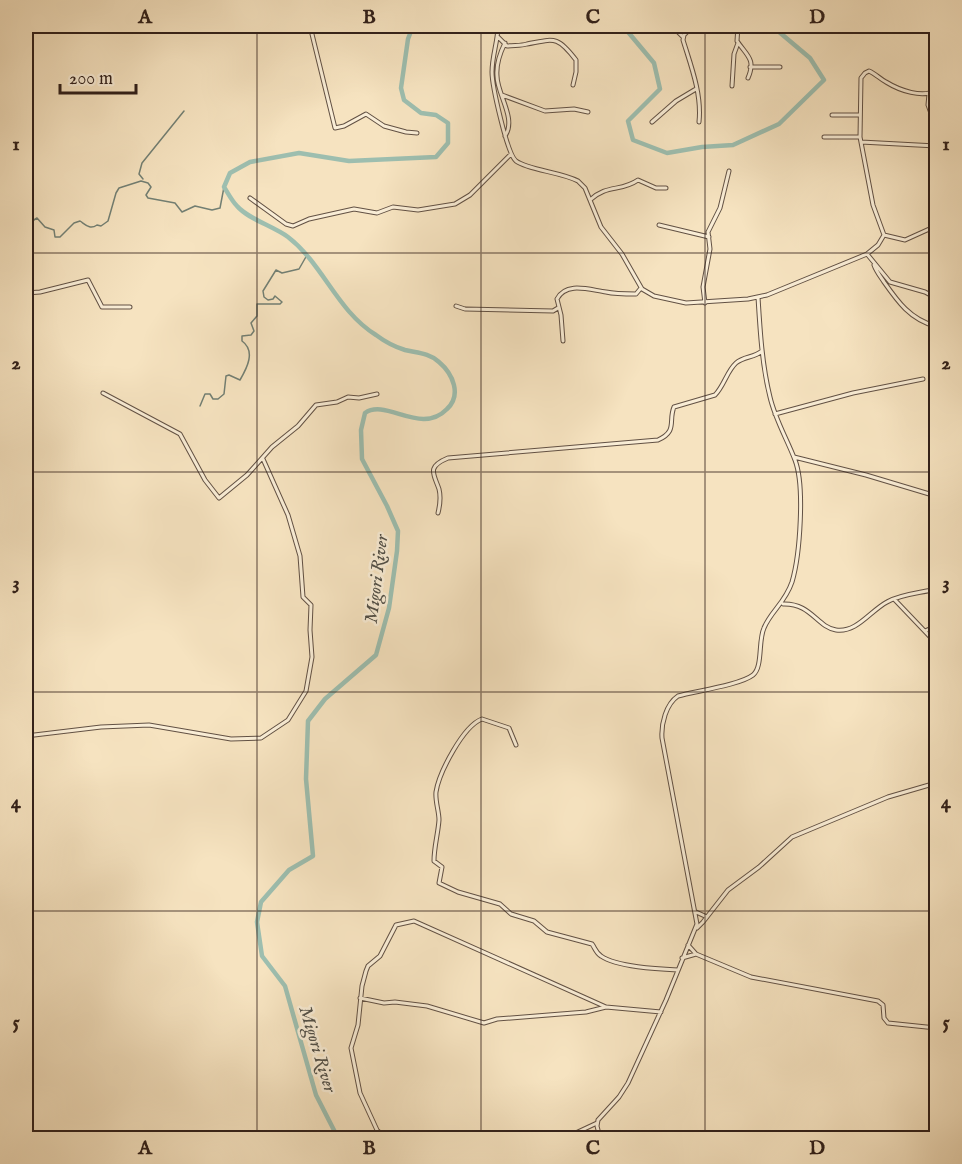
<svg xmlns="http://www.w3.org/2000/svg" width="962" height="1164" viewBox="0 0 962 1164" font-family="'IM FELL English',serif">
<style>
.lines{fill:none;stroke-linecap:round;stroke-linejoin:round}
.stream{stroke:#727f73;stroke-width:1.5}
.river{stroke:#9dbeaf;stroke-width:4.5}
.street-casing{stroke:#625144;stroke-width:5}
.street{stroke:#f9edd6;stroke-width:3}
.grid{fill:none;stroke:#31201a;stroke-width:1.5;stroke-opacity:0.55}
.labels{text-anchor:middle;stroke-width:5;stroke-linejoin:round;paint-order:stroke}
.water-label{font-size:18px;font-style:italic;fill:#514f47;stroke:#f9edd6}
.neatline{fill:none;stroke:#31201a;stroke-width:2}
.grid-label{font-size:20px;text-anchor:middle;font-weight:bold;fill:#31201a}
</style>
<rect width="100%" height="100%" fill="#f6e3c0"/>
<filter id="stains"><feTurbulence type="fractalNoise" baseFrequency=".00333" numOctaves="4"/><feColorMatrix values="0 0 0 0 .2 0 0 0 0 .09 0 0 0 0 .02 0 0 0 .5 -.17"/></filter>
<radialGradient id="worn" r=".72"><stop offset=".6" stop-color="#630" stop-opacity="0"/><stop offset="1" stop-color="#630" stop-opacity=".3"/></radialGradient>
<g class="lines">
<!-- stream -->
<path class="stream" d="M143,179L139,174L142,163L184,111
M26,225L37,218L45,227L54,230L55,237H60L74,223L80,221C86,225 90,230 97,225L101,226L108,221L116,193L119,188L141,181L148,183L151,187L146,195L148,198L175,203L182,212L195,206L212,210L220,208L224,187
M200,406L205,394H210L213,399H218L224,394L226,376L229,375L240,380C247,368 256,351 242,341V336L251,335L254,331L251,323L257,316V304H280L282,302L275,296L273,299L268,300L264,297L263,291L276,270L282,273L299,269L307,255"/>
<!-- river -->
<path class="river" d="M623,26L654,63L660,89L628,121L633,140L667,153L702,147L733,145L779,124L824,80L810,58L772,26
M338,1138L316,1095L285,986L262,956L257,922L261,902L289,870L313,856L306,779L308,721L325,699L376,655L389,608L397,551L398,531L387,506L362,459L361,430L365,413C386,398 421,436 447,409C462,395 453,374 439,362C429,353 417,353 405,350C395,347 384,341 376,335C337,311 323,264 288,237C273,226 248,219 237,206C232,201 228,193 224,187L230,173L250,162L299,153L349,161L436,157L448,143V123L436,115L421,113L404,100L401,88L408,39L413,26"/>
<!-- street casing -->
<g class="street-casing">
<path id="street" d="M310,26L335,128L344,126L366,114L384,126L406,132L417,133
M498,26C498,41 492,56 492,72C492,85 507,154 516,161C528,170 561,172 578,181L585,188L601,227L622,254L642,289L654,296L686,303L748,299L767,295L867,254L878,245L884,235L873,205L860,137L861,78L865,73L869,71C876,74 880,79 886,82C899,90 923,99 936,90
M672,26L683,37
M693,26L684,35L683,40C691,66 702,94 699,122
M738,26L737,41C747,56 756,59 748,78
M498,37L507,46C514,45 521,46 527,44C554,39 557,35 576,60V72L573,85
M505,43C500,53 496,64 497,76C497,94 517,119 505,136
M750,67H780
M732,86L734,54L738,43
M929,94L928,105L936,127
M502,95L545,111L574,109L588,112
M929,98L936,102
M832,115H860
M652,122L676,101L696,89
M824,137H860
M861,142L936,146
M250,198L286,224L293,226L309,219L354,209L377,213L393,207L418,210L455,204L470,195L511,154
M590,200C607,184 621,192 638,180L656,188H666
M659,225L709,237
M884,235L905,240L936,226
M867,254L890,282L925,292L936,298
M874,265C876,271 880,276 884,282C898,302 910,319 935,326
M26,293L40,292L88,280L102,307H130
M705,303L703,287L710,249L708,232L720,208L729,171
M456,306L465,309L553,311L558,308
M563,341L561,315L557,299C566,281 590,290 606,292C615,294 626,294 636,294L641,288
M103,393L180,434L205,480L219,498L247,475L272,447L298,426L316,405L337,402L348,397L359,398L377,394
M775,414L853,393L923,379
M794,457L866,475L936,496
M438,513C440,505 441,497 439,489C434,474 426,467 448,458L658,440C678,431 668,421 674,407L715,395C724,386 727,371 736,363C744,356 754,358 762,351
M894,599L936,643
M783,604C811,603 817,627 836,630C857,633 870,611 887,602C901,594 921,593 936,589
M925,631L936,626
M26,736L101,727L149,725L231,739L261,738L288,720L306,691L312,657L310,630L311,605L303,597L300,556L288,515L263,459
M516,745L509,728L482,719C463,726 439,773 436,792C435,801 439,811 439,820C438,834 434,847 434,861L442,867L439,883L458,892L500,904L511,914L534,921L547,932L592,944C595,948 596,953 601,956C617,967 658,969 678,970
M696,912L707,917
M697,928L703,922L728,890L759,867L792,837L888,797L936,783
M688,945L696,954
M682,958L696,954L751,977L878,1001L883,1005L884,1018L888,1023L936,1028
M360,998L384,1003L395,1002L427,1006L484,1023L497,1019L586,1012L606,1007L414,921L396,925L380,956L368,966L366,971L362,986L358,1025L351,1048L360,1093L377,1130L381,1134L391,1138
M606,1007L661,1012
M565,1138L597,1123
M600,1138L597,1126L598,1120L619,1097L628,1083L666,1000L697,924L662,738C661,724 666,704 678,696C696,691 740,685 753,675C763,667 758,641 764,628C771,611 785,603 792,582C800,555 805,486 795,460C787,439 775,419 770,397C762,365 760,330 758,297"/>
</g>
<!-- street -->
<use href="#street" class="street"/>
</g>
<!-- grid -->
<path class="grid" d="M257,26V1138M481,26V1138M705,26V1138M26,253H936M26,472H936M26,692H936M26,911H936"/>
<g class="labels">
<!-- water labels -->
<g class="water-label">
<text transform="translate(376 579) rotate(-83)" y="6">Migori River</text>
<text transform="translate(318 1049) rotate(73)" y="6">Migori River</text>
</g>
</g>
<!-- margin -->
<rect width="962" height="1164" fill="none" stroke="#f6e3c0" stroke-width="66"/>
<!-- scale -->
<path d="M60 84v9h76v-9" fill="none" stroke="#31201a" stroke-width="3"/>
<text x="69" y="84" font-size="18" fill="#31201a" stroke="#f9edd6" stroke-width="4.5" paint-order="stroke">200 m</text>
<rect x="33" y="33" width="896" height="1098" class="neatline"/>
<g class="grid-label">
<text x="145" y="23">A</text>
<text x="369" y="23">B</text>
<text x="593" y="23">C</text>
<text x="817" y="23">D</text>
<text x="16" y="150">1</text>
<text x="946" y="150">1</text>
<text x="16" y="369">2</text>
<text x="946" y="369">2</text>
<text x="16" y="589">3</text>
<text x="946" y="589">3</text>
<text x="16" y="808">4</text>
<text x="946" y="808">4</text>
<text x="16" y="1028">5</text>
<text x="946" y="1028">5</text>
<text x="145" y="1154">A</text>
<text x="369" y="1154">B</text>
<text x="593" y="1154">C</text>
<text x="817" y="1154">D</text>
</g>
<rect width="100%" height="100%" filter="url(#stains)"/>
<rect width="100%" height="100%" fill="url(#worn)"/>
</svg>
